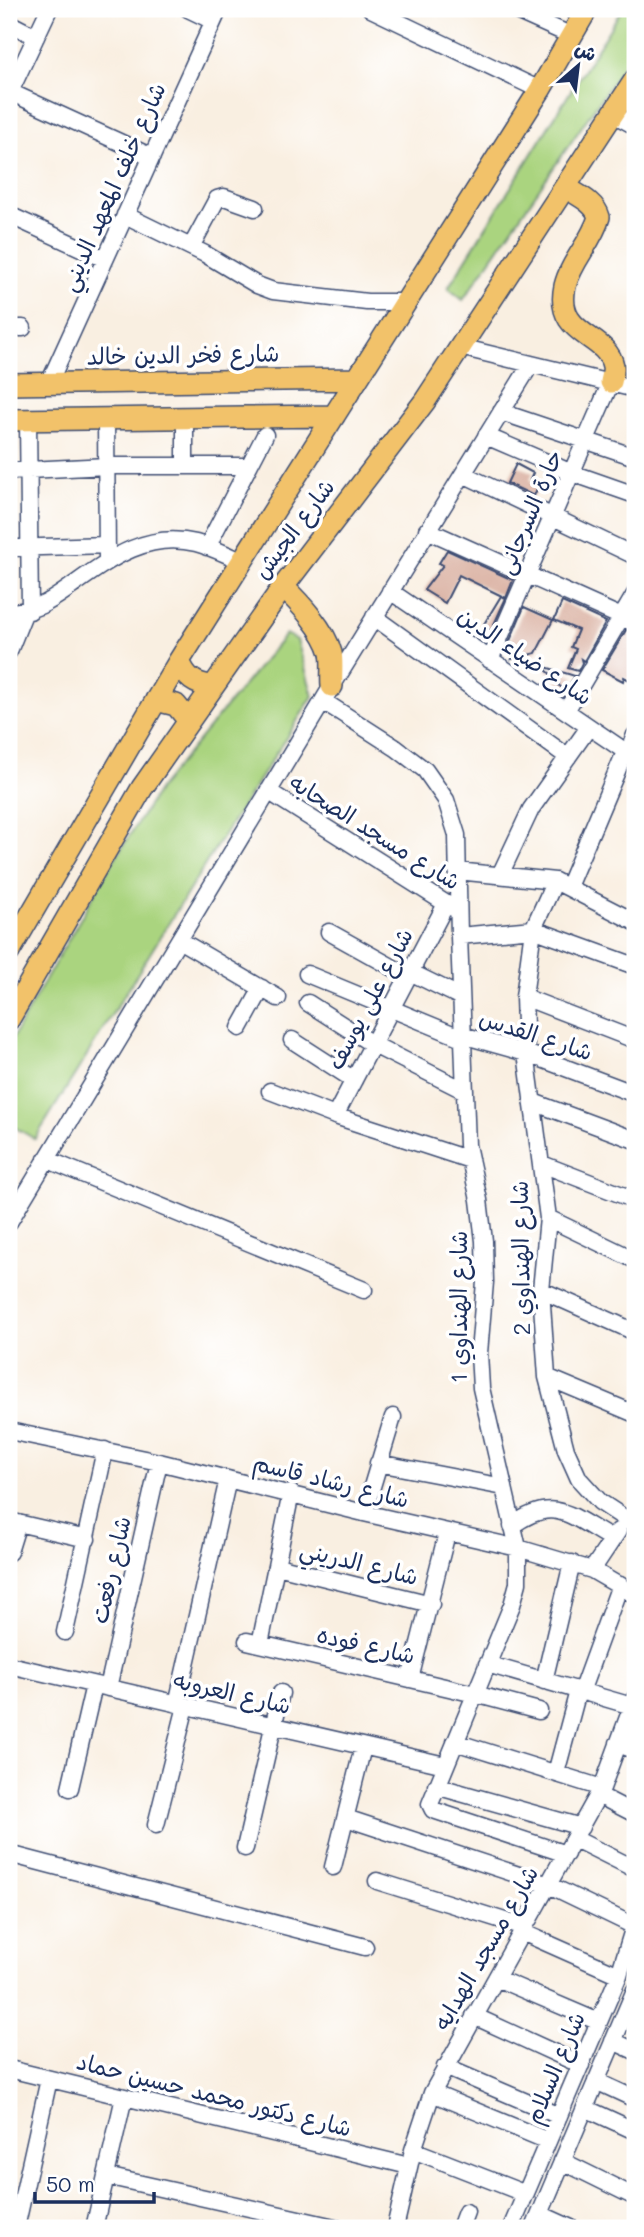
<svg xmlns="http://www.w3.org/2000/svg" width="644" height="2237" viewBox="0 0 644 2237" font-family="Mali,'Playpen Sans Arabic',sans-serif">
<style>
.green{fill:#aad47f;stroke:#62826e;stroke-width:2}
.building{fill:#d6a897}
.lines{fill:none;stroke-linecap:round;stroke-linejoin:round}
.minor-casing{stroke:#3c4c72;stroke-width:19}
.major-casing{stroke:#3c4c72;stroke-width:24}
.minor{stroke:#fff;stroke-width:16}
.major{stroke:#f2c26a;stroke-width:21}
.labels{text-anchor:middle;stroke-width:7;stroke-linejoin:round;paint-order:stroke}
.street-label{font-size:23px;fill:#1b2f5e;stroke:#fff}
</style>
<rect width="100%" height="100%" fill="#fff"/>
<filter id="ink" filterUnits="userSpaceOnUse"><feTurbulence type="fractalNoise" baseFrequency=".0143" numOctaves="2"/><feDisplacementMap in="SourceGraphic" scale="14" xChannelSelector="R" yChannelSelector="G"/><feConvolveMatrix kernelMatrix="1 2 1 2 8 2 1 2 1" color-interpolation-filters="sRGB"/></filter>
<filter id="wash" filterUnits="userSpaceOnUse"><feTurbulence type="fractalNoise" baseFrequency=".00686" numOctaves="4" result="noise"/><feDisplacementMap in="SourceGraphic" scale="28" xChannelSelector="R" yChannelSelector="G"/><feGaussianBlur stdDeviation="1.57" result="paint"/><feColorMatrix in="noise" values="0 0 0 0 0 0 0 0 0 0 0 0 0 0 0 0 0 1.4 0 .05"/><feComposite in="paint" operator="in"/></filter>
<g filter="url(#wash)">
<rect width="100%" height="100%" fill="#f9efe1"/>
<!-- green -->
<path class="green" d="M622,9H635V49L463,300L448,288Z
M286,634L297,640L313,696L216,847L35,1139L9,1124V1044L109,868L160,787Z"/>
<g id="blocks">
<!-- building -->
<path class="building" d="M516,464L533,473L530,480L539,484L534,496L507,483Z
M447,550L513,580L506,598L459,575L445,603L424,590L443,565L439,563Z
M501,596L506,598L491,631L489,630L484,624Z
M562,602L606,622L584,661L581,659L582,663L578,671L568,668L576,649L571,647L578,630L554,620Z
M524,607L553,620L536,653L512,659L516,651L509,643Z
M626,630L635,633V683L624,677L623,681L602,670Z
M542,666L575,676L566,690L558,685L559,682Z"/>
</g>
</g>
<g filter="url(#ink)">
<use href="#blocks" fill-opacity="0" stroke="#3c4c72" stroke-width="2"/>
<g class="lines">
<!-- minor casing -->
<g class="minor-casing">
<path id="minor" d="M188,9L213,21
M371,9L540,90
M512,9L572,36
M9,23L36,37
M10,92L152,157
M9,94L49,9
M613,114L635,126
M9,215L105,259
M125,215L205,254L257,285L273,291L367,302H406
M191,247L217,199L224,197L255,208
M9,328H23
M460,347L635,389
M49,383L219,9
M501,412L635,457
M106,418L107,561
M185,418V466
M28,419L30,611
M486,436L572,473L635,495
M9,471L107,466H249
M463,474L635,556
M427,530L635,623
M207,547L265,435
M9,548L107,545
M390,591L635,758
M9,612C38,611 49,602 72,586C110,559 147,531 196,543C212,547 227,555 242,561
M374,617L568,757
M9,651L25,611
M490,660L611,382
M323,701L396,748L425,770L446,800L457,835L459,936L467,1145L479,1200L484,1241L485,1282L479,1353L481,1388L518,1548V1583L512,1605L430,1804L433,1810L566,1854
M566,711L635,594
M628,753L635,735
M268,791L453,908
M457,871L555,881L635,922
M500,875L531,809L589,727
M555,881L533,929L524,997L526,1053L548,1218L541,1290L547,1377L566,1450L579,1479L600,1502L635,1525
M568,887L625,752
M329,932L408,976
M459,936L533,929L635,966
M179,940L278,998
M410,972L461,997
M307,974L462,1038
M524,997L635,1040
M308,1003L372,1044L465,1091
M240,1028L262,988
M462,1035L526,1053L635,1094
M292,1040L354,1080
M270,1091L335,1116L470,1160
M533,1102L635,1140
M335,1116L446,904
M46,1159L364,1290
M542,1164L635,1200
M548,1218L635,1260
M9,1222L332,686L531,364
M541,1290L635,1332
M547,1377L635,1414
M9,1431L159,1462L364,1513L518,1548L592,1570L635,1595
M378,1463L504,1487
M364,1513L393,1417
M9,1521L87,1539
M512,1526C554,1494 572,1517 612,1539
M9,1552L18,1523
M277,1566L431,1604
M592,1570L618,1531
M65,1632L105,1450
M247,1641L475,1694L539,1711
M260,1644L291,1493
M487,1664L632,1706
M9,1665L445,1765
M410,1679L447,1533
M544,1681L572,1563
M108,1688L159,1462
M581,1692L620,1585
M177,1704L228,1479
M455,1742L602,1788
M618,1743L635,1751
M556,1773L578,1691
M436,1786L581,1827
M70,1788L94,1685
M598,1795L635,1814
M346,1818L549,1885L634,1926
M156,1825L186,1706
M575,1839L635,1869
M245,1848L281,1693
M9,1854L365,1947
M333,1867L363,1747
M377,1881L524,1927
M522,1932L619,1975
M496,1978L599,2022
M474,2016L581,2065
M613,2041L635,2051
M445,2067L559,2116
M9,2069L409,2166
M596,2081L635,2099
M432,2093L548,2141
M585,2108L635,2131
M413,2150L526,2194
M562,2161L635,2197
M106,2176L339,2228
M540,2214L571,2228
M16,2228L49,2079
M94,2228L124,2097
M395,2228L413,2150L432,2093L602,1788L635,1698
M460,2228L466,2212
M511,2228L619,1975L635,1923
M534,2228L635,1990"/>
</g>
<!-- major casing -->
<g class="major-casing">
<path id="major" d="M565,187C577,195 595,202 599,217C592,242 571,261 565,286C554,337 607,333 613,366C614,371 612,377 611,382
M9,384L357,379
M9,420L334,416
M283,587C299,602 325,630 331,653C333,663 331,676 332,686
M179,661C186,678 195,685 213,686
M156,700L176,705L189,721
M9,952L179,661L540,90L587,9
M9,1019L142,788L283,587L425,401L635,80"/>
</g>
<!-- minor -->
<use href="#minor" class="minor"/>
<!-- major -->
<use href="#major" class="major"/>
</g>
</g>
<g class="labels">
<!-- street labels -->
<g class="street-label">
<text transform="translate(113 187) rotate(-66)" y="8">شارع خلف المعهد الديني</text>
<text transform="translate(183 355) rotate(-1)" y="8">شارع فخر الدين خالد</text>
<text transform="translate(530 512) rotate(-67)" y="8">حارة السرجانى</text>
<text transform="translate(294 529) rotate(-53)" y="8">شارع الجيش</text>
<text transform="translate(525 656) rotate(34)" y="8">شارع ضياء الدين</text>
<text transform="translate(375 832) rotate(32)" y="8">شارع مسجد الصحابه</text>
<text transform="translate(370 999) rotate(-62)" y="8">شارع على يوسف</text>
<text transform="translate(536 1035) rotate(18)" y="8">شارع القدس</text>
<text transform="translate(521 1258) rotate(-91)" y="8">شارع الهنداوي 2</text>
<text transform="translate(459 1307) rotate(-90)" y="8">شارع الهنداوي 1</text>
<text transform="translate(331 1481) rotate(14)" y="8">شارع رشاد قاسم</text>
<text transform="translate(359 1563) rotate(14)" y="8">شارع الدريني</text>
<text transform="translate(111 1570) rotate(-77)" y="8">شارع رفعت</text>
<text transform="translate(366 1645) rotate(13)" y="8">شارع فوده</text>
<text transform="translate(232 1693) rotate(13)" y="8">شارع العروبه</text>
<text transform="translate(486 1948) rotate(-60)" y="8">شارع مسجد الهدايه</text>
<text transform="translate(555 2068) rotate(-67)" y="8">شارع السلام</text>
<text transform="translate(214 2095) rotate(14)" y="8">شارع دكتور محمد حسين حماد</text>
</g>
</g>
<!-- margin -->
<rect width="644" height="2237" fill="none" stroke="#fff" stroke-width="35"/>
<!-- north arrow -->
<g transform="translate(578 66) rotate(28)" stroke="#ffffff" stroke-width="5" paint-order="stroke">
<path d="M0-5L12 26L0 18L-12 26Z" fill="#1b2f5e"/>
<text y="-10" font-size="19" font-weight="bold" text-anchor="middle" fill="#1b2f5e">ش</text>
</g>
<!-- scale -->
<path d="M35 2192v10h119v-10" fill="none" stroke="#1b2f5e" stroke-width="3.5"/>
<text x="46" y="2192" font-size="21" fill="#1b2f5e" stroke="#ffffff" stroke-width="5" paint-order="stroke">50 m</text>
</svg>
